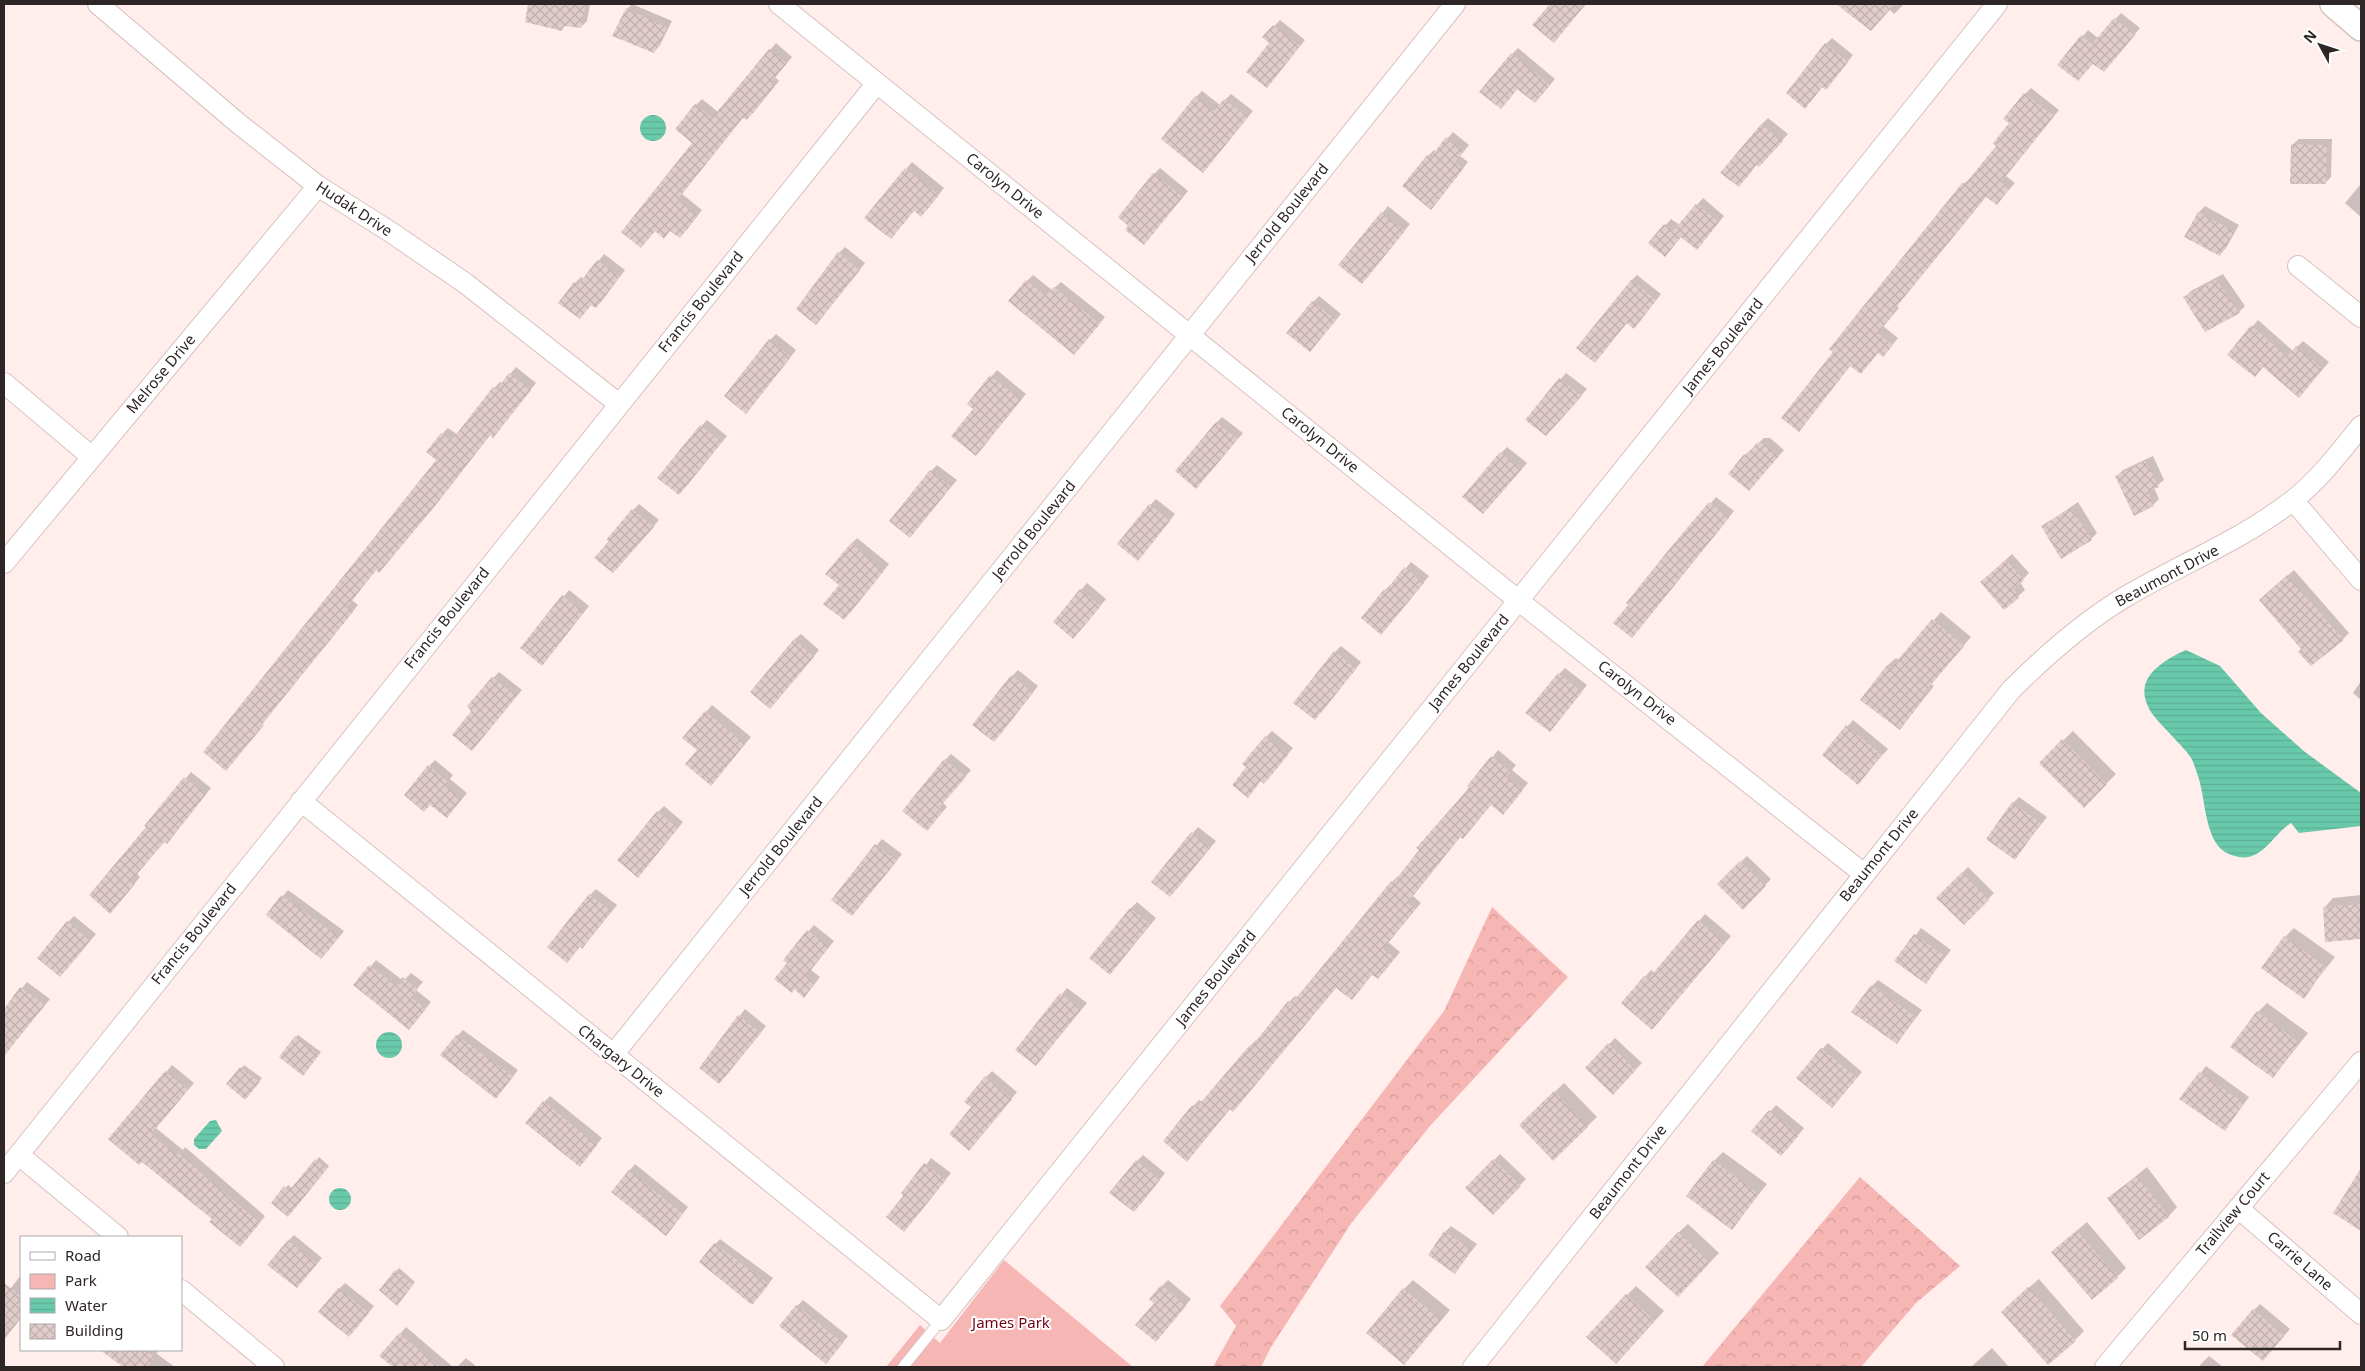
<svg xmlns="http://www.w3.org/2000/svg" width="2365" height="1371" viewBox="0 0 2365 1371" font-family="'Noto Sans',sans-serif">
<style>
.forest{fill:url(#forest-crowns)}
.green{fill:#f6b6b3}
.water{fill:url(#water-rules)}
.shadow{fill:#0003}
.building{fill:url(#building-cross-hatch)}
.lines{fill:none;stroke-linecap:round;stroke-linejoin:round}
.service-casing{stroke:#d7c3c1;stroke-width:12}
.minor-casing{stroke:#d7c3c1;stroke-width:22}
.tertiary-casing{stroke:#d7c3c1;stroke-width:28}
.service{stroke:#fff;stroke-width:10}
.minor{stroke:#fff;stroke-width:20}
.tertiary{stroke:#fff;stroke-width:25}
.labels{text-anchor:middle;stroke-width:4;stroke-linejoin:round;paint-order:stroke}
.street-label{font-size:15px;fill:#2e2626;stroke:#fff}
.park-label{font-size:15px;fill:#6e0416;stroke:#fff}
</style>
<defs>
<pattern id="forest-crowns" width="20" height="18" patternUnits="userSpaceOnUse" patternTransform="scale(1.25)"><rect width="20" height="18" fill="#f6b6b3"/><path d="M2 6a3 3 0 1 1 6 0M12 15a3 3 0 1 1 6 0" fill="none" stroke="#d39c9a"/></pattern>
<pattern id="water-rules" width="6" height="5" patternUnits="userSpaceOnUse" patternTransform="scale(1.25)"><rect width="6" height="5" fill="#69caab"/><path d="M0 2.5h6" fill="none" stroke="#5bad93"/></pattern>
<pattern id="building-cross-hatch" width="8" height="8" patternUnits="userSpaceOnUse" patternTransform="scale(1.25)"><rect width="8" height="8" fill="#e1cccb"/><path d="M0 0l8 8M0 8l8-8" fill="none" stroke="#c1afae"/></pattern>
</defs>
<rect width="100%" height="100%" fill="#ffeeec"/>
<!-- forest -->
<path class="forest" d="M1492,907L1568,977L1430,1126L1352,1222L1271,1347L1261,1367H1213L1236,1326L1220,1306L1444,1011Z
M1860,1177L1960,1266L1916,1303L1861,1367H1702Z"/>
<!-- green -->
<path class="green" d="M1004,1260L1133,1367H886L920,1325L940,1343Z"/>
<!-- water -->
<path class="water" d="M640 128a13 13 0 1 1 26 0a13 13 0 1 1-26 0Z
M2186,650L2220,666L2261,713L2305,752L2361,793V826L2299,833L2291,823C2271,835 2261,868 2229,854C2204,844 2206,798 2198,776C2196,770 2194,763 2191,758C2187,751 2179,744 2174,738C2166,729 2157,721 2151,712C2131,680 2160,662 2186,650Z
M376 1045a13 13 0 1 1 26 0a13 13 0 1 1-26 0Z
M216,1120L222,1131L206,1149H199L194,1145V1139L210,1121Z
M329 1199a11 11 0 1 1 22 0a11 11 0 1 1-22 0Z"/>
<!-- shadow -->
<path class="shadow" d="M530,4H590L587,21L581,27L566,25L562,29L527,21Z
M632,4L672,21L660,45L654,52L627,9Z
M1838,4H1904L1894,14L1889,9Z
M2121,13L2140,28L2110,64L2094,62L2058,65L2088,30L2098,38Z
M1280,20L1305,40L1273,80L1271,43L1264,37Z
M1832,38L1853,55L1832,82L1823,86L1811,101L1826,44Z
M776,43L792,57L775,77L779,81L753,113L744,116L682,194L702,210L686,231L656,230L641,247L693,143L696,105L702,99L718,112Z
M1518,48L1555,79L1541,96L1518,88L1507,102L1512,54Z
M2031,88L2059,110L2006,176L2015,183L1997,203L1987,195L1897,306L1899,308L1883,326L1898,338L1889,349L1878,352L1851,365L1799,430L1963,184L1971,178L1998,146L2025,94Z
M1202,91L1220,105L1231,94L1253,111L1209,165L1196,97Z
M1768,118L1788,134L1765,159L1757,164L1745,180L1762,124Z
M1453,132L1469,145L1460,156L1468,162L1437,202L1428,156L1434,150L1436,152Z
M2299,139H2332L2331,177L2325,183L2292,145Z
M912,162L944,188L927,210H914L891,238L866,218Z
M1160,168L1188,191L1144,244L1154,174Z
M2361,184V217L2345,203Z
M1703,198L1724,216L1697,249L1682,236L1665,255L1650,243L1671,219L1680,225Z
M1388,206L1410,224L1368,276L1340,265Z
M2205,206L2239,225L2226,248L2220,254L2186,236L2199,212Z
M845,247L865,263L822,317L839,253Z
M604,254L625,270L602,301L596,307L592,304L580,318L575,283L581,277L584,279Z
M2223,274L2245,306L2239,312L2205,330L2185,297L2191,291Z
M1033,275L1052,290L1061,282L1105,317L1080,347L1027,281Z
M1637,275L1661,294L1640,321L1627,322L1631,281Z
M1319,296L1341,314L1316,344L1313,302Z
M2258,320L2293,351L2303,341L2329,362L2305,390L2263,366L2255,376L2228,355Z
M776,334L796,350L752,406L770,340Z
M516,367L536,383L499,430L493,436L491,434L441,498L385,565L377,569L352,600L358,605L226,769L438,460L442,434L448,428L458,435L494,388L500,382L503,383Z
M997,370L1026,394L982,448L975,409L969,404Z
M1566,373L1587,389L1552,429L1527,419Z
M1222,417L1243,433L1202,481L1216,423Z
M707,420L727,436L685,488L701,426Z
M1764,438H1770L1784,450L1755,483L1745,455Z
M1507,447L1527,463L1489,506L1501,453Z
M2153,456L2164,480L2154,488L2159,499L2153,505L2117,476L2123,470Z
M937,465L957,480L910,537L931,471Z
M1716,497L1734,511L1638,630L1628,603Z
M1156,499L1175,514L1144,553L1150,505Z
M2078,502L2097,533L2091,539L2043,526Z
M639,504L659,520L619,566L633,510Z
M857,538L889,564L850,613L841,585L851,544Z
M2012,554L2029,573L2020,582L2025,590L2004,609L1988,576Z
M1411,562L1429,576L1387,627L1385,590L1391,584L1392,585Z
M2294,570L2349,633L2343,639L2303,649L2267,594Z
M1087,583L1106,599L1079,632L1054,621Z
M569,590L589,606L548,658L521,648Z
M1941,612L1971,637L1931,684L1934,686L1900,729L1887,666L1896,658L1899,660Z
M801,634L819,650L776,701L794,640Z
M1341,646L1361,662L1321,713L1335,652Z
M1565,668L1587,685L1556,724L1559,674Z
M1018,670L1038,686L1000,735L1012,676Z
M499,672L522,690L478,743L473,711L493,678Z
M2361,681V700L2353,693Z
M712,705L751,737L717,778L699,750L684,738Z
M1853,720L1888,749L1863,777L1823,755Z
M1272,731L1293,748L1270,776L1262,780L1248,767L1266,737Z
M2073,731L2116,774L2084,806L2040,763Z
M1498,750L1516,765L1512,770L1528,783L1509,807L1491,804L1461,836L1413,896L1421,903L1388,942L1400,952L1384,972L1373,973L1337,987L1230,1108L1164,1141L1193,1106L1199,1100L1203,1102L1250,1046L1256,1040L1257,1042L1289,1002L1295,996L1297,997L1392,882L1398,876L1399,877Z
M951,754L971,770L943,803L947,807L927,829L945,760Z
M435,760L453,775L450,779L467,793L452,811L429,766Z
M191,772L211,788L173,836L165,841L137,874L140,877L116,906L147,827L146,826Z
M2019,797L2047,817L2015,858L2013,803Z
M664,806L683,822L644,870L658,812Z
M1198,827L1216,841L1176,890L1152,881Z
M882,839L902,854L858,908L833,900Z
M1747,856L1771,879L1743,908L1719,884Z
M1968,867L1994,893L1964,924L1938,898Z
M596,889L617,905L588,941L590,895Z
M288,890L344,931L327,952L267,915Z
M2361,895V938L2326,941L2324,908L2333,898Z
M1137,902L1156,918L1116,967L1131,908Z
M1705,914L1731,936L1658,1022L1622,1003L1651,970L1655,973Z
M74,916L96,934L66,970L68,922Z
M814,925L834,941L811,970L820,977L810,990L795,988L792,992L788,963L784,960Z
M1921,928L1951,950L1926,982L1896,961Z
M2294,928L2335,957L2303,997L2285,937Z
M376,960L401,979L403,977L405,979L411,973L423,982L416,990L431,1002L415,1022L355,985Z
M1878,980L1922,1010L1897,1043L1872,986Z
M27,982L50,999L4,1055V1011Z
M1067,988L1087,1003L1036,1065L1017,1050Z
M2267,1003L2308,1033L2273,1077L2258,1012Z
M745,1009L766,1026L725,1077L700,1068Z
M463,1030L518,1070L502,1091L457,1036Z
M298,1035L321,1052L306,1071L296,1037Z
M1615,1038L1642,1063L1613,1093L1587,1067Z
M1828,1043L1862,1072L1838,1100L1822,1049Z
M172,1065L194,1083L156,1128L183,1150L185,1147L265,1216L246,1240L214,1219L142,1160L110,1138Z
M244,1065L262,1078L248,1096L228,1084Z
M2206,1066L2249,1097L2230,1123L2181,1099Z
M992,1071L1017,1092L975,1143L986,1077Z
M1564,1083L1597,1117L1553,1159L1521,1125Z
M550,1096L602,1138L586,1159L544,1102Z
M1776,1105L1804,1128L1787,1149L1753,1131Z
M1723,1152L1767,1184L1732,1228L1714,1161Z
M1500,1154L1526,1179L1493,1213L1467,1188Z
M1143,1155L1165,1173L1140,1205L1137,1161Z
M319,1157L329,1166L291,1213L273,1203L288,1185L293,1189Z
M931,1158L951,1173L910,1224L905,1196Z
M635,1164L688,1207L666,1235L629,1171Z
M2147,1167L2177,1207L2168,1217L2109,1198Z
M2361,1174V1229L2335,1213L2355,1181Z
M2087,1222L2126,1268L2117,1277L2062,1243Z
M1688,1224L1719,1253L1687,1286L1678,1233Z
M1451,1226L1477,1244L1455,1272L1445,1232Z
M294,1235L322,1258L303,1280L288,1241Z
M720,1239L773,1278L757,1299L715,1244Z
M399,1268L415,1282L399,1302L380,1290Z
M21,1275V1318L4,1338V1297Z
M2039,1279L2084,1331L2075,1340L2012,1302Z
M1168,1280L1191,1299L1156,1341L1155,1303L1162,1286Z
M1413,1280L1450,1310L1413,1354L1404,1289Z
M345,1283L374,1306L355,1329L339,1289Z
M1636,1286L1664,1311L1625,1353L1627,1295Z
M803,1300L848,1336L832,1356L797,1306Z
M2260,1304L2290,1329L2269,1353L2254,1310Z
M406,1327L453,1367H395L381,1356Z
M1992,1348L2009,1367H1971Z
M103,1350H158L157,1354L175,1367H125Z
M2209,1356L2223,1367H2198Z
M466,1358L477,1367H457Z"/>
<!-- building -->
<path class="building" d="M528,4H586L581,28L564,26L562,31L525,22Z
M1550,4H1586L1554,43L1532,25Z
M1836,4H1895L1871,31Z
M626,8L667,28L654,53L612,36Z
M2114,18L2135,35L2104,72L2093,64L2078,81L2057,65L2081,35L2092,44Z
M1273,25L1300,46L1267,88L1246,72L1269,43L1262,37Z
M1825,43L1848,62L1826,90L1822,87L1805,109L1786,93Z
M769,49L787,63L770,84L774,87L747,120L743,118L677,200L697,216L680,238L670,231L664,239L655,231L641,248L621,232L692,143L675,129L695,104L712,118Z
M1511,53L1550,85L1535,103L1517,89L1501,109L1479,92Z
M2024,93L2054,116L2001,182L2009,189L1997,205L1986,197L1891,313L1894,314L1878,333L1893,345L1883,357L1878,353L1861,374L1850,366L1799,432L1781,418L1833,352L1829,349L1962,183L1965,184L1996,146L1993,143L2009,123L2003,119Z
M1195,96L1214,111L1224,99L1248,117L1203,173L1161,139Z
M1761,124L1783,141L1759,167L1756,165L1739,187L1720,173Z
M1446,137L1464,151L1455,162L1463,169L1431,210L1402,186L1427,155L1430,158Z
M2291,144L2327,145L2326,184H2290Z
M905,168L939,195L921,217L914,211L891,239L864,218Z
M1153,173L1183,197L1144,245L1125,230L1128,226L1118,217Z
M1696,204L1719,222L1697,250L1673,231Z
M1381,212L1405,231L1362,284L1338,265Z
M2198,212L2234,231L2220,256L2184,237Z
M1664,224L1681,237L1665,257L1648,243Z
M838,252L860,270L816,325L796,309Z
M597,260L620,276L596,308L591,305L580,319L558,303L574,282L578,285Z
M1026,280L1045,296L1054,287L1100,324L1074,355L1008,301Z
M1631,280L1656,300L1634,329L1627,323L1595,363L1576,348Z
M2216,280L2240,313L2205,332L2183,297Z
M1312,301L1336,320L1310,352L1286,333Z
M2251,325L2287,357L2296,346L2323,369L2299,398L2263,367L2255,377L2227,355Z
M769,339L791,357L746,414L724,396Z
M509,373L531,390L493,438L490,435L435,506L379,573L376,570L347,607L353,612L262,724L264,725L226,771L203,752L436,460L426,452L441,433L451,441L493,387L497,389Z
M990,375L1021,400L976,456L951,436L973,409L967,404Z
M1559,378L1582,396L1546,436L1525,420Z
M1216,422L1238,439L1196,489L1175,471Z
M700,425L722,442L679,495L657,478Z
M1757,443H1763L1779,456L1749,491L1728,474L1744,454L1746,456Z
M1500,452L1522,469L1483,514L1462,497Z
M2146,461L2159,487L2148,492L2154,506L2134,516L2115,476Z
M930,470L951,487L910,538L889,521Z
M1709,502L1729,518L1632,638L1613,623L1628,605L1626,603L1671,547Z
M1149,504L1170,521L1138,561L1117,544Z
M2071,508L2092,540L2061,559L2041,526Z
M632,509L654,527L613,573L594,558L609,541L606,540Z
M851,543L884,571L844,620L823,604L839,585L825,574Z
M2006,560L2024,580L2014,589L2019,598L2004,610L1980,582Z
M1404,567L1424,583L1381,635L1361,618L1384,589L1386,591Z
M2287,575L2344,640L2311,666L2298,652L2301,649L2259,600Z
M1080,589L1101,606L1073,639L1053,622Z
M562,595L584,612L542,666L520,648Z
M1932,619L1964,646L1924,693L1926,695L1900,730L1860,700L1887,665L1891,668Z
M794,639L814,657L770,709L750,692Z
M1334,651L1356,669L1315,720L1293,703Z
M1558,673L1582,692L1550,732L1525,713Z
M1011,675L1033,693L994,742L972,725Z
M492,677L517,696L472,751L452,735L471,711L467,706Z
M705,711L745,744L711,786L685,764L697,750L682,738Z
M1846,725L1882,755L1858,785L1822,755Z
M1265,736L1288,755L1264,784L1261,781L1248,798L1232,785L1246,767L1242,764Z
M2062,739L2107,784L2084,808L2039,763Z
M1491,756L1511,772L1507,777L1523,790L1503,815L1491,805L1463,839L1460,837L1425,880L1408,903L1416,909L1383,949L1395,958L1378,979L1372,975L1352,1000L1336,988L1233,1112L1230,1109L1187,1162L1163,1141L1192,1105L1196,1108L1249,1046L1251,1047L1288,1001L1291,1003L1305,988L1391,881L1393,883L1419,850L1416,848L1469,788L1467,786Z
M944,759L966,777L938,809L942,813L927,831L902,811Z
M428,765L448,782L445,786L462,799L447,818L430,805L424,812L404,795Z
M184,777L206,794L167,844L164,842L131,881L135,884L110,914L89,895L146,827L144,826Z
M2012,802L2041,823L2015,860L1986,839Z
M657,811L678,828L638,878L617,860Z
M1191,832L1210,848L1170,897L1151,882Z
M875,844L897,861L852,916L831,900Z
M1740,861L1766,886L1743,910L1717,884Z
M1962,872L1989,900L1964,925L1936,898Z
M589,894L611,911L582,949L580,947L567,963L547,947Z
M281,895L339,937L321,959L266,915Z
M2361,904V939L2325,942L2323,907Z
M1130,908L1150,924L1110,975L1089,958Z
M1698,920L1725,943L1652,1030L1621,1003L1644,976L1648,979Z
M67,921L90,941L60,977L37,958Z
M807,930L829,947L806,976L815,983L804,998L794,989L792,993L774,979L787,963L783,960Z
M1914,934L1945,956L1926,984L1894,961Z
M2284,936L2326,967L2304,999L2261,968Z
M369,965L395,985L396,983L399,985L404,978L418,989L411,997L426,1009L409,1030L353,985Z
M1871,985L1916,1017L1897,1044L1851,1012Z
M20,987L45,1005L4,1056V1009Z
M1060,993L1081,1009L1036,1066L1015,1050Z
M2257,1011L2299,1043L2273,1078L2230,1047Z
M738,1015L761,1033L719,1084L699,1068Z
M456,1035L513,1076L496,1099L440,1055Z
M295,1036L319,1055L303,1076L279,1057Z
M1608,1043L1636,1070L1613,1095L1585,1068Z
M1821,1048L1857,1078L1832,1108L1796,1078Z
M240,1067L260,1082L245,1100L226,1084Z
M165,1071L188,1090L151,1134L176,1155L178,1153L260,1223L240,1247L209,1222L212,1219L142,1162L139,1165L108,1139Z
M2199,1072L2244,1103L2225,1131L2179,1099Z
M985,1076L1012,1099L969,1151L949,1134L971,1107L964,1102Z
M1554,1091L1588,1127L1553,1161L1519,1125Z
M543,1101L597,1145L580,1167L525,1123Z
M1769,1110L1799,1135L1781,1156L1751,1131Z
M315,1159L327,1169L288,1217L271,1203L284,1186L289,1191Z
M1493,1159L1521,1186L1493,1215L1465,1188Z
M1136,1160L1160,1180L1134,1212L1109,1193Z
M1713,1160L1759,1194L1732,1230L1686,1196Z
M924,1163L946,1180L904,1232L886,1217L903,1196L901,1193Z
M2361,1168V1231L2333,1213Z
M629,1170L683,1214L666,1236L611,1192Z
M2137,1176L2169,1217L2139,1240L2107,1198Z
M2077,1230L2118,1278L2092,1300L2051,1252Z
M1444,1231L1472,1250L1455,1274L1428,1255Z
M1678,1232L1710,1263L1678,1297L1645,1267Z
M288,1240L317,1264L297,1288L267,1265Z
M714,1243L769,1284L752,1305L699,1262Z
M395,1270L413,1285L397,1306L379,1290Z
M4,1283L21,1296V1318L4,1340Z
M1161,1285L1186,1306L1156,1342L1135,1325L1154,1303L1149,1299Z
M2028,1287L2076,1341L2048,1365L2001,1312Z
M338,1288L369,1313L349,1337L318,1312Z
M1403,1288L1441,1320L1404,1365L1366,1333Z
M1626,1294L1655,1321L1616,1364L1586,1337Z
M796,1305L843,1343L826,1364L779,1326Z
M2253,1309L2284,1336L2263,1361L2231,1335Z
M399,1333L440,1367H393L379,1356Z
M100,1350H144L155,1357L147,1367H123Z"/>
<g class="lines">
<!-- service casing -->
<g class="service-casing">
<path id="service" d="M903,1367L941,1320"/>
</g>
<!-- minor casing -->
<g class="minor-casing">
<path id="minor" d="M98,4L239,124L318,186L392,233L465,283L619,404
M779,4L1519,601L1864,874
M2298,266L2361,317
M4,383L92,457
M2293,500L2361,580
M4,563L318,186
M301,801L941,1320L1997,4
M613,1055L1455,4
M19,1155L118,1237
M4,1173L877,83
M2238,1208L2361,1314
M181,1290L274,1367
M1473,1367L2011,690C2046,655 2082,623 2125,597C2181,564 2240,541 2292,501C2319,480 2340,452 2361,426
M2105,1367L2361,1062"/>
</g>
<!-- tertiary casing -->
<g class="tertiary-casing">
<path id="tertiary" d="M2333,4L2361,28"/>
</g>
<!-- service -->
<use href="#service" class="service"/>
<!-- minor -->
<use href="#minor" class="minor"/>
<!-- tertiary -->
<use href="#tertiary" class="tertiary"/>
</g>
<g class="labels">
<!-- street labels -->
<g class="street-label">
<text transform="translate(1005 186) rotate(39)" y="5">Carolyn Drive</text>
<text transform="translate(354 209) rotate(33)" y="5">Hudak Drive</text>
<text transform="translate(1287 213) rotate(-51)" y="5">Jerrold Boulevard</text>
<text transform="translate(701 302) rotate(-51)" y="5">Francis Boulevard</text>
<text transform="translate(1723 346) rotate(-51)" y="5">James Boulevard</text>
<text transform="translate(161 374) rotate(-50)" y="5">Melrose Drive</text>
<text transform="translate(1320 440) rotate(39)" y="5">Carolyn Drive</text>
<text transform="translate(1034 530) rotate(-51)" y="5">Jerrold Boulevard</text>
<text transform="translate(2167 576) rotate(-28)" y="5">Beaumont Drive</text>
<text transform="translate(447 618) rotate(-51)" y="5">Francis Boulevard</text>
<text transform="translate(1469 662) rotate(-51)" y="5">James Boulevard</text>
<text transform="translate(1637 693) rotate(38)" y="5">Carolyn Drive</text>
<text transform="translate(781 846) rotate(-51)" y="5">Jerrold Boulevard</text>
<text transform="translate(1879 855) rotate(-51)" y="5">Beaumont Drive</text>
<text transform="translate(194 934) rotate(-51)" y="5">Francis Boulevard</text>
<text transform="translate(1216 978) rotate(-51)" y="5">James Boulevard</text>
<text transform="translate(621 1061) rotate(39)" y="5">Chargary Drive</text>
<text transform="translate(1628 1172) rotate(-52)" y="5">Beaumont Drive</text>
<text transform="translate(2233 1214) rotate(-50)" y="5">Trailview Court</text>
<text transform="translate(2300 1261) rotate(41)" y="5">Carrie Lane</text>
</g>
<!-- park labels -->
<g class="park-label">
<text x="1011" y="1328">James Park</text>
</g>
</g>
<!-- border -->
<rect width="2365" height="1371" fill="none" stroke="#2e2626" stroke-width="10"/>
<!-- legend -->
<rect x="20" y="1236" width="162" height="115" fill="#ffffff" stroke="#aba8a8"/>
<rect x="30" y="1252" width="25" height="8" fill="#ffffff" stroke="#aba8a8"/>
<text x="65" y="1261" font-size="15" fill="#2e2626">Road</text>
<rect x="30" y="1274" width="25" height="15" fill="#f6b6b3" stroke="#aba8a8"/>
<text x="65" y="1286" font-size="15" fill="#2e2626">Park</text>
<rect x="30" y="1298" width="25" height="15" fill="url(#water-rules)" stroke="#aba8a8"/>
<text x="65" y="1311" font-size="15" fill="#2e2626">Water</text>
<rect x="30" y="1324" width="25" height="15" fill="url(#building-cross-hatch)" stroke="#aba8a8"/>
<text x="65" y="1336" font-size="15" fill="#2e2626">Building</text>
<!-- north arrow -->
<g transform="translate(2320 45) rotate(310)" stroke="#ffffff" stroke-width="4" paint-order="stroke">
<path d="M0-4L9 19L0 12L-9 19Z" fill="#2e2626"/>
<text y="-8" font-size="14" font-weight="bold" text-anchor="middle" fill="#2e2626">N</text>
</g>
<!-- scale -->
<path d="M2185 1341v8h155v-8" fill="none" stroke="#2e2626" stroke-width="2.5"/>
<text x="2192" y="1341" font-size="15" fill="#2e2626" stroke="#ffffff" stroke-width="4" paint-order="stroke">50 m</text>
</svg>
